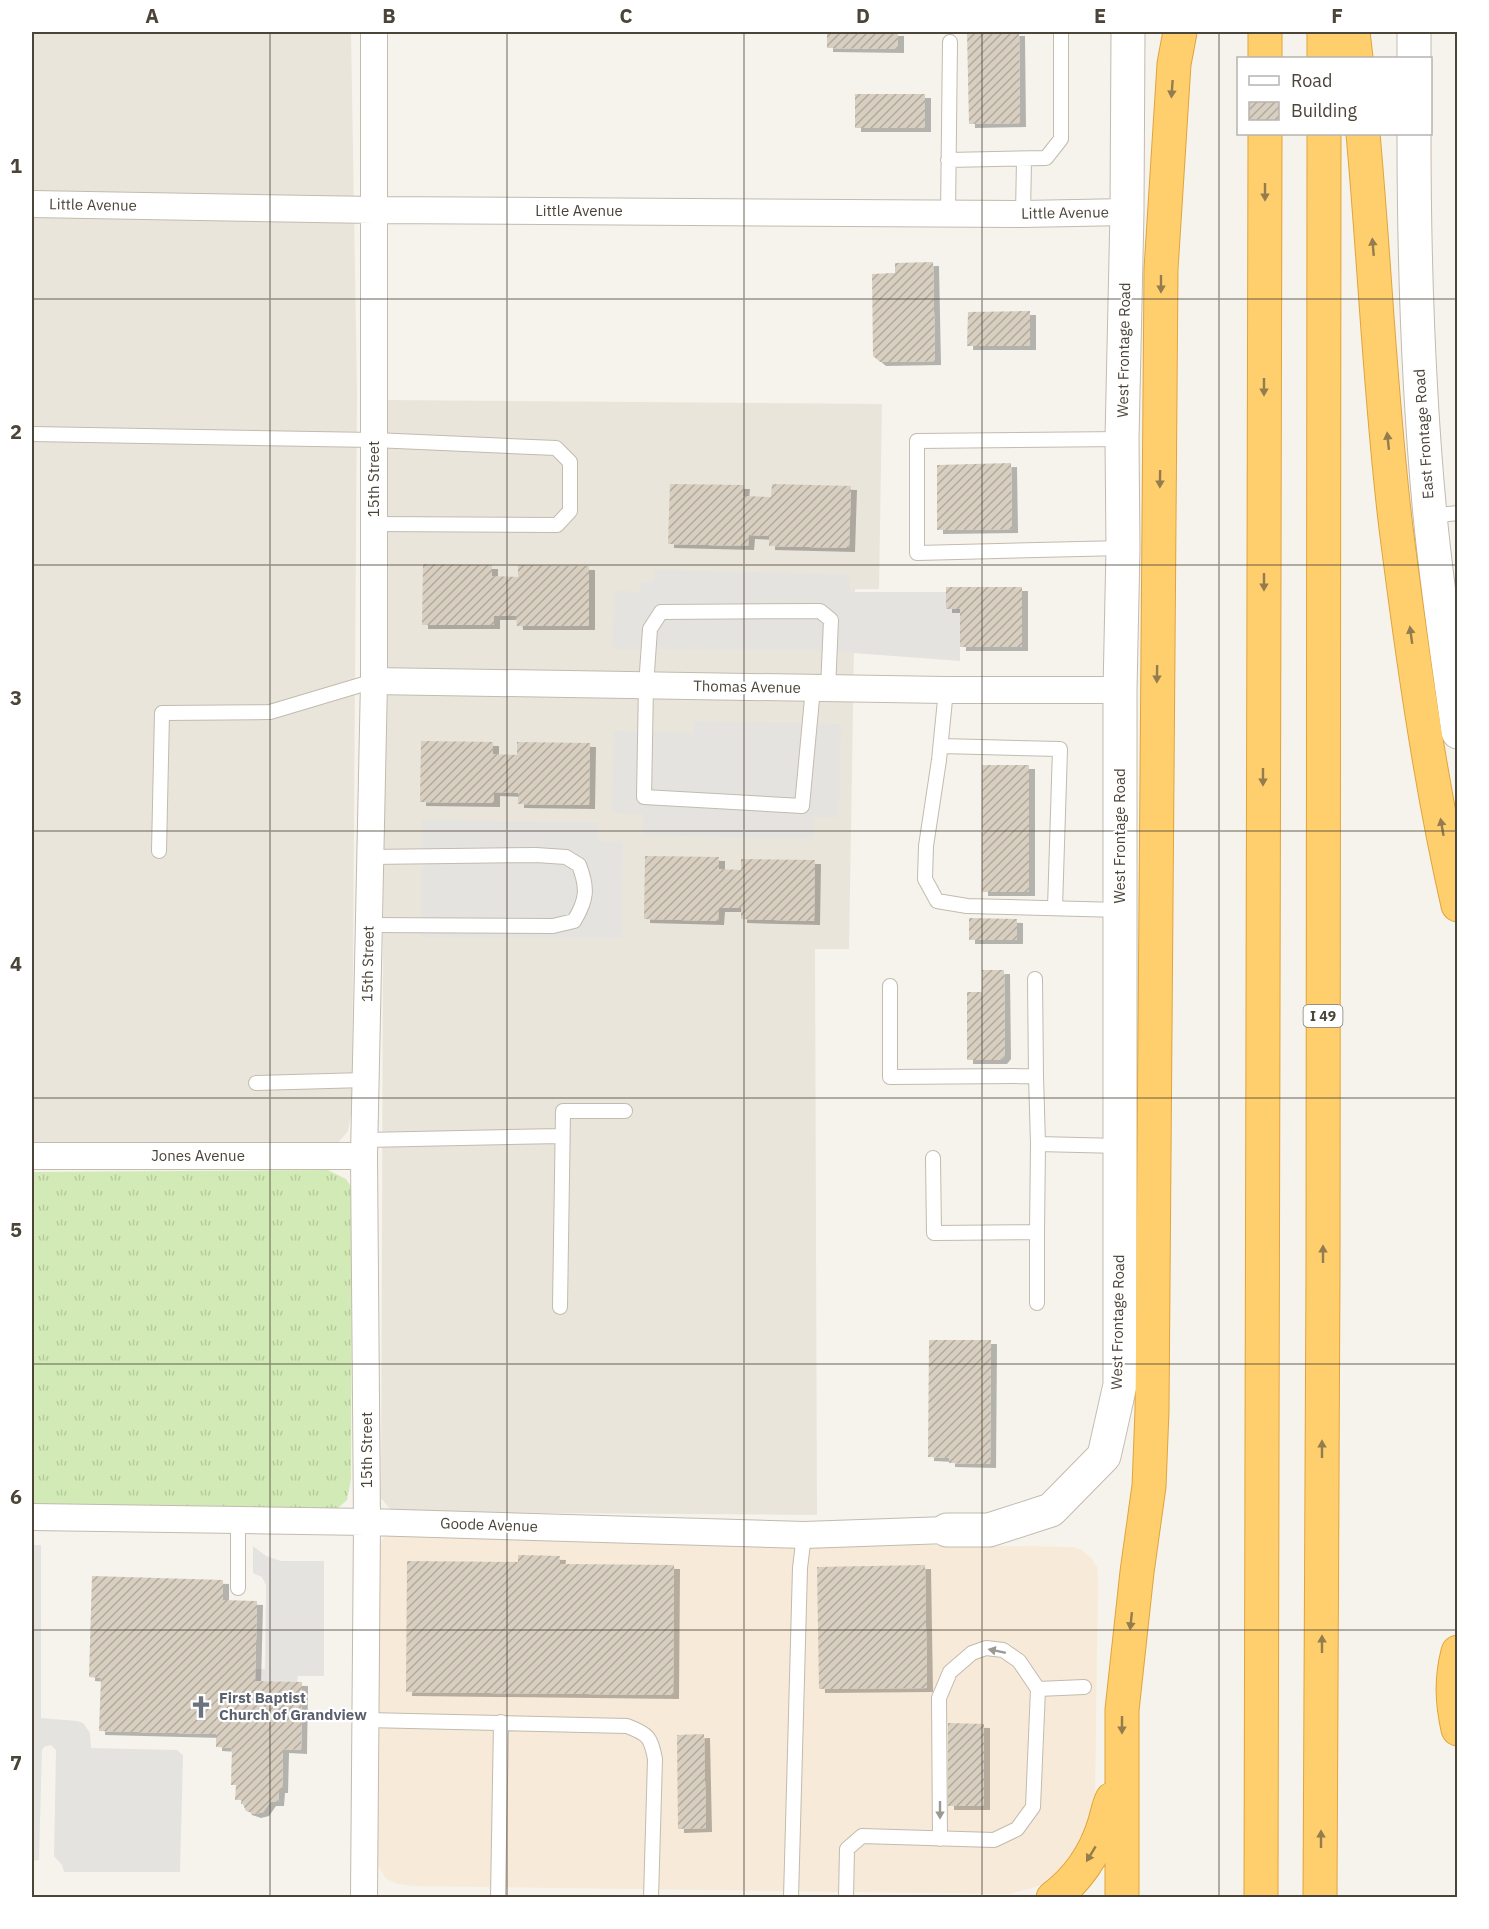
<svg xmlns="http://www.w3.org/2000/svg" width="1489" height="1929" viewBox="0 0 1489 1929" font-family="'IBM Plex Sans',sans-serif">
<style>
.residential{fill:#eae5da}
.commercial{fill:#f7ead8}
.grass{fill:url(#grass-tufts)}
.parking{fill:#e5e3e0}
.building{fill:url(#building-hatch);filter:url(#shadow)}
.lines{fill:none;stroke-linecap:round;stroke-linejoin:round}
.service-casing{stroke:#c2bbae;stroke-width:16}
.minor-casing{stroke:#c2bbae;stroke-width:28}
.tertiary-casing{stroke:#c2bbae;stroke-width:35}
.motorway-casing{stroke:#e0a43c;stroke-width:35}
.service{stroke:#fff;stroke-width:14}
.minor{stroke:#fff;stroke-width:26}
.tertiary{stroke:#fff;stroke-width:33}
.motorway{stroke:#ffcf6e;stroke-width:33}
.oneway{fill:#937c4e}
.oneway2{fill:#9c9892}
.grid{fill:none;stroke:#4b4439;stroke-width:1.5;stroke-opacity:0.55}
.labels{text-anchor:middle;stroke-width:4.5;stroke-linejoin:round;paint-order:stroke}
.shield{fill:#fff;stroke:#817c74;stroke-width:1.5}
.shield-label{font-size:14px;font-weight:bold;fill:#4b4439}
.street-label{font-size:15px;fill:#4b4439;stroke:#fff}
.worship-label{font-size:15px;font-weight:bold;fill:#5b616d;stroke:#fff;text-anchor:start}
.neatline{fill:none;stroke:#4b4439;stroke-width:2}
.grid-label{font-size:20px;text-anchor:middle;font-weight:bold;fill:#4b4439}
</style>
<defs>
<pattern id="grass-tufts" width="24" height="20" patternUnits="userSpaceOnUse" patternTransform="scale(1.5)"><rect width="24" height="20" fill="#d2eab5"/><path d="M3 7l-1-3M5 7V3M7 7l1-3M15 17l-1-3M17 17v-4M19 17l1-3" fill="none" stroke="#b6ca9c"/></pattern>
<pattern id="building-hatch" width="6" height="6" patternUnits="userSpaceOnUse" patternTransform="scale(1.5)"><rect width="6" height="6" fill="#d8cfc1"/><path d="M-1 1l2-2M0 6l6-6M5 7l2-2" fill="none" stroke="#b1aa9e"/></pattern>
<filter id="shadow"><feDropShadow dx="6" dy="4" stdDeviation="0" flood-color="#0004"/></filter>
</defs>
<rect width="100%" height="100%" fill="#f6f3ec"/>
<!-- residential -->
<path class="residential" d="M32,32H351L357,393L352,1109L348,1131L337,1144L32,1143Z
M388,400L882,404L879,589H855L849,949H815L817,1515L409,1512L390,1509L381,1498L383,947Z"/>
<!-- commercial -->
<path class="commercial" d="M393,1536L1072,1547L1082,1550L1091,1558L1097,1567L1098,1580L1095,1797L1089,1827L1082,1847L1051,1881L1029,1889L1008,1894L414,1886L398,1884L386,1879L376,1862L377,1549L381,1541L385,1537Z"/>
<!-- grass -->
<path class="grass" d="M328,1170L346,1179L352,1188L351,1479L347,1500L336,1510L32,1505V1172Z"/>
<!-- parking -->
<path class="parking" d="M654,570L849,574L850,592H946V609H960V661L813,650L612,649L615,590L639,592L641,582L654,581Z
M694,721L841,724L839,817H814L813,839L642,835L643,814L612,813L614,731L693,733Z
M422,820L598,822V841H623L622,938L421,937Z
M32,1545H41V1718L77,1721L83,1723L90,1733L91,1748L177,1750L183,1755L180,1872H64L62,1865L54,1856L56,1750L51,1745L44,1747L42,1750L39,1860L32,1861Z
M253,1546L266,1556L281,1561H324V1676H298L297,1682L255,1681V1669H265L266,1585L262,1577L253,1573Z"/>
<!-- building -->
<path class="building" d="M827,32H898V49L827,48Z
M967,32H1019L1020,123L969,124Z
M855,94H925V128H855Z
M933,262L935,361L880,362L873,356L872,274L895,273V263Z
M1030,311V346H967L968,312Z
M1011,463L1012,529L937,530V465Z
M670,484L744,485L743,496L771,497L772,484L851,486L849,548L769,546V536L749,535L748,546L668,544Z
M423,564L492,565V576L518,577V565L589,566V626H517L516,616H494V625H422Z
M946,587H1022V647H960V609H946Z
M421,741L493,742V754L517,755V742L590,743L589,805L518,804V793L494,792V803L420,802Z
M982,765H1029V892H982Z
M645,856L719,857V869L741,870V859L815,860L814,921L741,919V908H719L718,921L644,919Z
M969,918L1017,919V940H969Z
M982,970H1004L1005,1055L1001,1060H967V992H982Z
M929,1340H991L990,1464L949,1463V1458L928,1457Z
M518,1555L560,1556L559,1564L674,1565L673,1695L406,1692L407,1561L518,1562Z
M925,1565L927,1688L819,1689L817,1567Z
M92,1576L223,1580V1600L257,1601L255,1681L302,1682L301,1750L283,1749L282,1789H279L278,1802H270L263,1812L255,1814L246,1811L241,1800H235L236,1785H231L232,1748L216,1747V1734L99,1731L101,1678L89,1677Z
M948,1723L984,1724V1806H948Z
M704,1734L706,1828L678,1829L677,1735Z"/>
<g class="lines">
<!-- service casing -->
<g class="service-casing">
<path id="service" d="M948,160L1046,158L1061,139V33
M948,214L950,42
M1023,214L1024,160
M32,434L374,440L556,448L570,462V511L557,525L374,524
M1122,439L917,441V553L1123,548
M1430,516L1458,513
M813,688L802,806L644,797L646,686L650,629L661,612L820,611L831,620L828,689
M946,690L939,760L926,846L925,879L937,901L967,906L1120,910
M941,746L1060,749L1055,908
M159,851L162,713L270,712L374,681
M369,925L553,926L574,921C587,900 588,888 579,865L566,857L536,855L370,857
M1035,979L1036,1076
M890,986V1077L1036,1076L1038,1144L1120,1146
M256,1083L365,1080
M365,1140L562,1136
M933,1158L934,1233L1037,1232L1038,1144
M1037,1303V1232
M560,1307L563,1111H625
M238,1588V1519
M366,1720L627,1726C648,1734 651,1737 655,1759L651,1898
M940,1839L939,1698L950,1672L972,1653L986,1648L1003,1650L1019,1661L1038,1689
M498,1898L501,1722
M791,1898L800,1568L804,1535
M846,1898L847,1849L862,1836L994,1840L1017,1829L1033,1807L1038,1689L1084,1687"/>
</g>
<!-- minor casing -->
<g class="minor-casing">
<path id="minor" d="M32,204L374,210L1023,214L1127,212
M374,681L946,690H1120
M32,1156H364
M32,1517L367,1522L804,1535L947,1530
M364,1898L367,1522L364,1156L374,681V32"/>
</g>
<!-- tertiary casing -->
<g class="tertiary-casing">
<path id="tertiary" d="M1414,58V32
M1414,134C1414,261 1418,388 1430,515C1437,588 1448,660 1458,732
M947,1530H989L1051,1510L1104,1456L1120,1385V690L1123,548L1122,439L1127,212L1128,32"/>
</g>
<!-- motorway casing -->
<g class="motorway-casing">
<path id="motorway" d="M1353,32L1356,58
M1265,58V32
M1324,58V32
M1363,134C1375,265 1380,397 1396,528C1412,653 1430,783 1458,905
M1458,1652C1451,1679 1452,1702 1458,1729
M1053,1898C1077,1880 1095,1854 1104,1825C1107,1816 1108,1807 1112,1799
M1122,1898V1710L1137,1572L1149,1486L1152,1411L1161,269L1174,64L1180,32
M1261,1898L1265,134
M1320,1898L1323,1269L1324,134"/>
</g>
<!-- service -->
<use href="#service" class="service"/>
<!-- minor -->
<use href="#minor" class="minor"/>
<!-- tertiary -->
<use href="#tertiary" class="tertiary"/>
<!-- motorway -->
<use href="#motorway" class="motorway"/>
</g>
<!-- one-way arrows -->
<defs><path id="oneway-solid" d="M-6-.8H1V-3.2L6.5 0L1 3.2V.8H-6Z" transform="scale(1.5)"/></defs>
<g class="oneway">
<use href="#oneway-solid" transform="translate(1172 89) rotate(94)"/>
<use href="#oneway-solid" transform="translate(1265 192) rotate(90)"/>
<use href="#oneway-solid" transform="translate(1373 247) rotate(-95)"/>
<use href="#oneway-solid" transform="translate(1161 284) rotate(90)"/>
<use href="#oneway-solid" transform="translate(1264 387) rotate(90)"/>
<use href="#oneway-solid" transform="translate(1388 441) rotate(-96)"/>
<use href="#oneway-solid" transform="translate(1160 479) rotate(91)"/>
<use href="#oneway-solid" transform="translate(1264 582) rotate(90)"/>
<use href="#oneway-solid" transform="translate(1411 635) rotate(-98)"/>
<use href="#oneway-solid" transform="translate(1157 674) rotate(91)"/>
<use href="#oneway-solid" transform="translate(1263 777) rotate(90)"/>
<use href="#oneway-solid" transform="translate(1442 827) rotate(-100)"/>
<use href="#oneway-solid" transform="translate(1323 1254) rotate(-90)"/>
<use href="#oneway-solid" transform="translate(1322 1449) rotate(-90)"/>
<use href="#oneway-solid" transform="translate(1131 1621) rotate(96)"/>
<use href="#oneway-solid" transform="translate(1322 1644) rotate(-90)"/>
<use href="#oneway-solid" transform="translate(1122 1725) rotate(90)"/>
<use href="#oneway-solid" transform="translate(1321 1839) rotate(-90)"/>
<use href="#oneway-solid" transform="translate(1091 1854) rotate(121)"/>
</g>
<g class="oneway2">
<use href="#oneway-solid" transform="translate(997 1651) rotate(-168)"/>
<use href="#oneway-solid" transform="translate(940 1810) rotate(90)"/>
</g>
<!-- grid -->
<path class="grid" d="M270,32V1898M507,32V1898M744,32V1898M982,32V1898M1219,32V1898M32,299H1458M32,565H1458M32,831H1458M32,1098H1458M32,1364H1458M32,1630H1458"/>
<!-- icons -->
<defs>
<g id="church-bare" transform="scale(1.8)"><path d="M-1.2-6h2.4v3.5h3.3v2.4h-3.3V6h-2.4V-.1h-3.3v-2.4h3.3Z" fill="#6b7280" stroke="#fff" stroke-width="2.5" paint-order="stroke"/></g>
</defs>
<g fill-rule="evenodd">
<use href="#church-bare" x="201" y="1707"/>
</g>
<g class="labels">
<!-- shield labels -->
<rect class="shield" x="1303.5" y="1005" width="39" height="22" rx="4.5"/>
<g class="shield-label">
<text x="1323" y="1021">I 49</text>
</g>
<!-- street labels -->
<g class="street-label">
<text transform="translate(93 205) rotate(1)" y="5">Little Avenue</text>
<text x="579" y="216">Little Avenue</text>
<text transform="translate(1065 213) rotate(-1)" y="5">Little Avenue</text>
<text transform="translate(1124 350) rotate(-89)" y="5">West Frontage Road</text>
<text transform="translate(1424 434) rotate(-94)" y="5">East Frontage Road</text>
<text transform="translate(374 479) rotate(-90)" y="5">15th Street</text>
<text transform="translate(747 687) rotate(1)" y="5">Thomas Avenue</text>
<text transform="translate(1120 836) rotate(-90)" y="5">West Frontage Road</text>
<text transform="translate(368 964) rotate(-89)" y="5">15th Street</text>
<text x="198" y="1161">Jones Avenue</text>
<text transform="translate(1118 1322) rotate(-89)" y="5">West Frontage Road</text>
<text transform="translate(367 1450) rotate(-90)" y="5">15th Street</text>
<text transform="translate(489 1525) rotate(2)" y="5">Goode Avenue</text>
</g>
<!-- worship labels -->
<g class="worship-label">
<text x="219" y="1703">First Baptist<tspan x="219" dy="17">Church of Grandview</tspan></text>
</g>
</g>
<!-- border -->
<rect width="1489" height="1929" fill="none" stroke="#ffffff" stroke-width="66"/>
<!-- legend -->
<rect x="1237" y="57" width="195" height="78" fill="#ffffff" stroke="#b7b4b0" stroke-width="1.5"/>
<rect x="1249" y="76" width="30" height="9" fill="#ffffff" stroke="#b7b4b0" stroke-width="1.5"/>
<text x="1291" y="87" font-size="18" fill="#4b4439">Road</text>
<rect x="1249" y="102" width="30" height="18" fill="url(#building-hatch)" stroke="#b7b4b0" stroke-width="1.5"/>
<text x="1291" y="117" font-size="18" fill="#4b4439">Building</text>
<rect x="33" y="33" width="1423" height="1863" class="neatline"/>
<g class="grid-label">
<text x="152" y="23">A</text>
<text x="389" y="23">B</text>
<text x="626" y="23">C</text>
<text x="863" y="23">D</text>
<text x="1100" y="23">E</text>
<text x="1337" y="23">F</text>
<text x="16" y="173">1</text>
<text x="16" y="439">2</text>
<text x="16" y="705">3</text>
<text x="16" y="971">4</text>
<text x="16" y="1237">5</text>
<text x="16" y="1504">6</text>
<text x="16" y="1770">7</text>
</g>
</svg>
